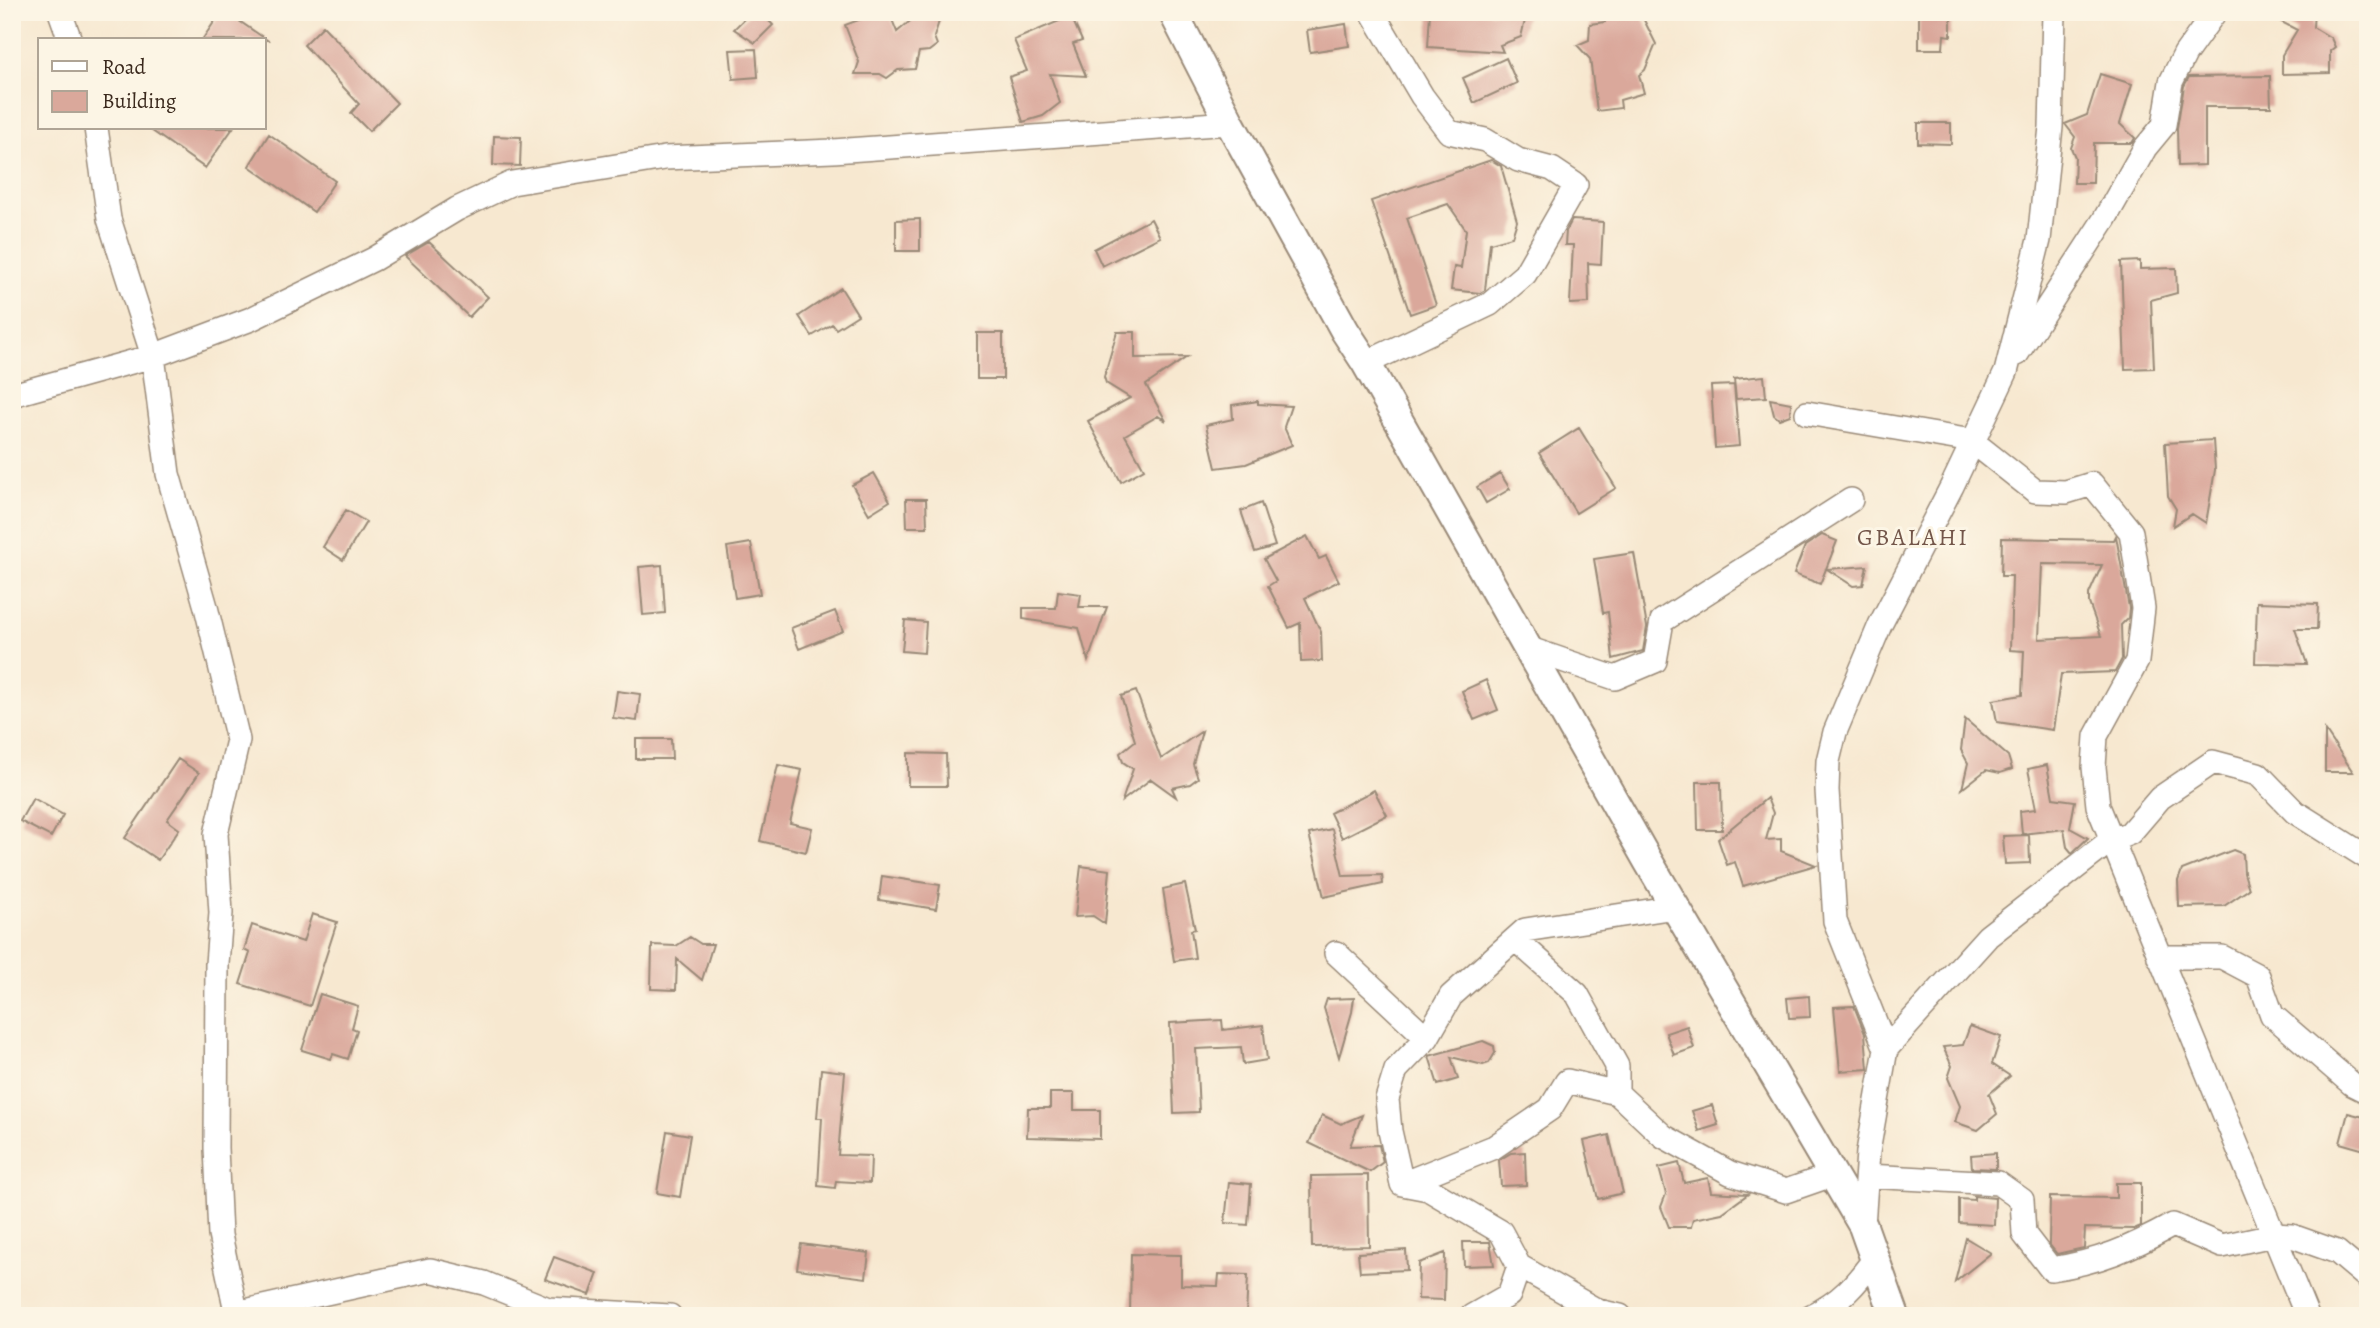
<svg xmlns="http://www.w3.org/2000/svg" width="2380" height="1328" viewBox="0 0 2380 1328" font-family="Alegreya,serif">
<style>
.building{fill:#daa89b;fill-rule:evenodd}
.lines{fill:none;stroke-linecap:round;stroke-linejoin:round}
.minor-casing{stroke:#998977;stroke-width:26}
.tertiary-casing{stroke:#998977;stroke-width:32}
.minor{stroke:#fff;stroke-width:23}
.tertiary{stroke:#fff;stroke-width:28}
.labels{text-anchor:middle;stroke-width:6;stroke-linejoin:round;paint-order:stroke}
.quarter-label{font-size:24px;letter-spacing:2px;fill:#73564a;stroke:#fcf5e5}
</style>
<rect width="100%" height="100%" fill="#fcf5e5"/>
<filter id="ink" filterUnits="userSpaceOnUse"><feTurbulence type="fractalNoise" baseFrequency=".0143" numOctaves="2"/><feDisplacementMap in="SourceGraphic" scale="14" xChannelSelector="R" yChannelSelector="G"/><feConvolveMatrix kernelMatrix="1 2 1 2 8 2 1 2 1" color-interpolation-filters="sRGB"/></filter>
<filter id="wash" filterUnits="userSpaceOnUse"><feTurbulence type="fractalNoise" baseFrequency=".00686" numOctaves="4" result="noise"/><feDisplacementMap in="SourceGraphic" scale="28" xChannelSelector="R" yChannelSelector="G"/><feGaussianBlur stdDeviation="1.57" result="paint"/><feColorMatrix in="noise" values="0 0 0 0 0 0 0 0 0 0 0 0 0 0 0 0 0 1.4 0 .05"/><feComposite in="paint" operator="in"/></filter>
<g filter="url(#wash)">
<rect width="100%" height="100%" fill="#f7e8d0"/>
<g id="blocks">
<!-- building -->
<path class="building" d="M221,12H226L267,40H202Z
M751,12H760L773,25L755,43L734,29Z
M880,12H889L897,32L921,12H942L934,37L937,45L929,51L919,52L915,69L898,70L887,78L880,74H855L859,62L845,25Z
M1430,12H1527L1521,37L1500,45L1503,52L1428,47Z
M1640,12L1656,44L1645,70L1639,75L1644,93L1620,100L1621,108L1597,111L1590,59L1577,45L1589,40L1590,24L1605,22V13Z
M2262,12H2314L2313,27L2331,38L2335,47L2330,51V73L2282,74V55L2297,30Z
M1919,14H1951V36L1944,35L1943,49H1919Z
M1071,16L1082,41L1073,44L1086,76L1050,74L1060,103L1043,116L1023,122L1009,77L1027,71L1014,40Z
M1346,24L1349,46L1310,52L1307,30Z
M323,26L397,103L369,131L351,113L359,104L304,45Z
M756,49L758,77L733,79L730,50Z
M1506,58L1517,83L1474,103L1463,78Z
M2100,74L2132,84L2120,124L2135,138L2132,143H2094L2093,183H2074L2075,157L2071,148L2075,137L2065,124L2087,115Z
M2270,76L2271,107H2205V165L2178,166L2177,128L2184,86L2189,77Z
M1918,123H1951V144L1918,143Z
M148,128H233L205,168Z
M269,134L335,181L314,212L249,166Z
M494,136L521,137L520,166L493,165Z
M1491,160L1501,166L1517,221L1512,237L1490,243L1485,290L1480,293L1451,290L1454,267L1461,268L1466,230L1448,204L1407,218L1436,305L1410,314L1371,201Z
M920,219V251H896V220Z
M1151,219L1160,237L1102,266L1094,249Z
M1572,220L1603,222L1601,264L1588,263L1589,303L1570,304L1573,245H1565L1566,231Z
M429,242L488,297L469,317L405,256Z
M2140,261V269L2176,268L2177,293L2151,300L2154,368L2125,369L2121,262Z
M841,288L858,315L836,329L832,324L812,336L799,316Z
M1117,332H1135V358L1187,357L1146,385L1166,421L1158,416L1125,435L1144,469L1121,482L1088,421L1130,398L1106,383L1104,377Z
M977,333H1003V379H977Z
M1764,376L1766,397L1736,399L1734,379Z
M1734,385L1739,446L1715,448L1711,386Z
M1770,399L1791,403L1790,415L1779,419L1774,415Z
M1258,401V404L1291,406L1284,427L1292,445L1246,464L1216,468L1206,425L1233,419L1232,405Z
M1579,428L1616,488L1576,513L1539,453Z
M2213,440L2215,470L2206,523L2192,514L2173,526L2176,509L2168,496L2165,443Z
M874,473L890,501L869,514L852,485Z
M1500,473L1510,489L1486,503L1477,487Z
M906,499H926L927,527H907Z
M1261,503L1275,546L1255,552L1241,511Z
M346,510L366,522L343,560L323,547Z
M1822,535L1837,541L1820,584L1794,574L1805,546Z
M1307,536L1319,559L1326,556L1339,581L1305,598L1321,632L1322,661L1301,662L1300,623L1289,628L1268,586L1276,581L1264,559Z
M2116,536L2129,608L2128,618L2121,625L2122,659L2115,672L2061,674L2053,730L1997,722L1993,700L2022,695L2024,651L2010,650L2012,576H2001L2002,538L2114,540ZM2042,564L2102,565L2089,594V603L2101,636L2039,639Z
M751,543L760,594L735,598L727,547Z
M1634,553L1647,627L1643,651L1613,659L1608,612L1603,613L1594,559Z
M662,565L665,613L643,615L639,567Z
M1867,566L1863,585L1853,586L1827,569Z
M1058,591L1081,594L1079,607H1107L1088,661L1079,628L1023,619V608H1056Z
M2257,602L2318,604L2317,629H2295L2307,664L2255,663Z
M835,611L843,631L799,649L791,628Z
M905,620L926,622L924,653L902,651Z
M1486,680L1498,710L1474,720L1462,691Z
M617,691L640,694L637,721L613,718Z
M1136,691L1161,759L1202,731L1193,764L1198,778L1190,784L1172,788L1176,797L1151,779L1122,801L1133,769L1123,762L1120,753L1135,741L1121,696Z
M1965,719L2008,756L2012,769L2000,773L1986,770L1962,789L1968,763L1961,750Z
M2325,730L2353,772H2325Z
M636,739H671L672,759H636Z
M908,753L946,754L947,786H908Z
M178,759L199,773L167,820L179,829L158,860L125,838Z
M778,765L802,770L790,823L812,828L806,852L760,841Z
M2047,765L2053,798L2075,801L2070,828L2088,838L2072,853L2067,847L2064,829L2022,834L2020,811L2036,809L2028,769Z
M1697,782H1721L1722,830H1698Z
M1374,790L1387,815L1342,838L1330,813Z
M33,798L63,815L51,837L20,821Z
M1767,798L1773,813L1766,840L1781,839V851L1816,865L1743,886L1735,862L1727,865L1718,839Z
M1332,829L1343,876L1382,875L1383,884L1324,897L1309,834Z
M2029,835L2030,863L2005,864L2003,836Z
M2233,850L2243,854L2244,873L2249,889L2224,906L2179,907L2178,881L2182,870Z
M1081,866L1110,870L1105,924L1093,916L1075,917Z
M882,876L940,885L936,909L879,900Z
M1185,884L1195,929L1191,930L1195,958L1174,961L1163,889Z
M312,914L337,922L310,1006L240,984L250,953L244,950L252,925L303,942Z
M690,937L701,944H713L702,980L677,959L676,990L651,989L652,945L676,946Z
M320,994L358,1006L352,1028L357,1030L348,1059L333,1054L331,1059L302,1050Z
M1809,996L1810,1017L1789,1018L1787,998Z
M1354,998L1352,1012L1339,1057L1324,1008L1327,999Z
M1854,1006L1865,1034L1868,1069L1840,1071L1834,1007Z
M1222,1020L1223,1030L1263,1025L1267,1060L1243,1064L1241,1047L1196,1049L1199,1112L1174,1113L1170,1023Z
M1687,1026L1694,1048L1674,1055L1666,1033Z
M1970,1026L2001,1037L1992,1064L2010,1076L1989,1094L1997,1114L1978,1130L1955,1122L1960,1106L1948,1078L1952,1066L1943,1047L1963,1045Z
M1483,1041L1494,1046L1495,1053L1489,1063L1483,1065L1451,1057L1458,1079L1438,1085L1429,1056Z
M821,1069L845,1072L838,1155L871,1156L870,1183L836,1181L835,1188L818,1186L822,1118H817Z
M1050,1093H1074V1110H1100V1139L1027,1137L1028,1108H1050Z
M1712,1105L1718,1125L1699,1131L1692,1111Z
M2348,1113L2368,1118V1151L2340,1143Z
M1322,1115L1341,1124L1362,1115L1350,1146L1379,1145L1383,1162L1370,1172L1309,1143Z
M667,1131L690,1135L680,1197L657,1193Z
M1609,1135L1623,1193L1598,1199L1584,1141Z
M1525,1152L1526,1185L1501,1186L1499,1160L1511,1153Z
M1996,1153V1169L1972,1168L1971,1155Z
M1679,1163L1684,1183L1708,1178L1711,1192L1748,1194L1722,1213L1693,1219L1691,1227H1669L1661,1207L1666,1194L1659,1168Z
M1368,1175L1369,1246L1312,1247L1311,1176Z
M1229,1182L1251,1184L1248,1225L1225,1223Z
M2116,1183H2141V1226L2134,1229L2085,1228L2084,1248L2057,1254L2049,1244L2050,1197L2116,1198Z
M1974,1196L1995,1198L1994,1225L1959,1223V1199L1974,1200Z
M1966,1238L1991,1253L1955,1282Z
M1463,1242H1490L1494,1265L1464,1266Z
M801,1244L869,1253L866,1278L797,1269Z
M1406,1250L1407,1270L1360,1272L1358,1253Z
M1445,1253L1444,1300L1418,1299L1419,1263Z
M1131,1254L1181,1255V1285L1218,1286L1219,1274L1248,1275L1246,1316L1157,1313L1156,1316H1130Z
M554,1257L598,1273L590,1295L545,1279Z"/>
</g>
</g>
<g filter="url(#ink)">
<use href="#blocks" fill-opacity="0" stroke="#998977" stroke-width="2"/>
<g class="lines">
<!-- minor casing -->
<g class="minor-casing">
<path id="minor" d="M60,12L70,40
M96,128L109,219L153,356L168,474L206,607L238,740L216,834L221,913L217,964L216,1148L220,1235L237,1316
M2017,354L2104,220L2145,148L2164,125L2171,82L2185,54L2215,12
M1366,363L1490,304L1525,274L1576,185L1552,169L1518,160L1485,140L1449,132L1422,96L1372,12
M12,395L153,356L251,319L374,259L457,209L512,183L665,158L833,151L1230,123
M1807,413L1972,441L2035,491L2066,492L2092,484L2131,532L2143,608L2137,661L2096,736L2094,767L2098,806L2307,1316
M1527,648L1615,678L1655,661L1662,621L1851,500
M1515,939L1577,994L1617,1066V1093
M1336,953L1427,1038
M2159,957H2222L2258,976L2272,1015L2352,1084L2368,1092
M1886,1049L1988,936L2110,841L2130,833L2160,798L2213,762L2258,774L2295,812L2368,858
M1867,1176L1998,1183L2022,1200L2024,1234L2051,1269C2099,1262 2131,1248 2173,1225L2222,1246L2273,1235L2292,1236L2337,1252L2368,1278
M1402,1184L1494,1147L1550,1109L1567,1081L1617,1093L1663,1136L1730,1173L1786,1191L1832,1175
M1863,1226L1868,1152L1886,1049L1835,921L1827,790L1828,761L1835,732L1880,625L1952,486L2006,372L2039,240L2051,127L2054,12
M236,1313L430,1270L484,1283L548,1309L670,1316
M1472,1316L1509,1295L1519,1266
M1620,1316L1598,1311L1519,1266L1501,1232L1428,1189L1402,1184L1390,1131L1387,1099L1396,1070L1427,1038L1451,996L1525,930L1675,907
M1811,1316C1841,1302 1856,1284 1875,1258"/>
</g>
<!-- tertiary casing -->
<g class="tertiary-casing">
<path id="tertiary" d="M1173,12L1230,123L1345,331L1366,363L1648,861L1863,1226L1895,1316"/>
</g>
<!-- minor -->
<use href="#minor" class="minor"/>
<!-- tertiary -->
<use href="#tertiary" class="tertiary"/>
</g>
</g>
<g class="labels">
<!-- quarter labels -->
<g class="quarter-label">
<text x="1913" y="545">GBALAHI</text>
</g>
</g>
<!-- margin -->
<rect width="2380" height="1328" fill="none" stroke="#fcf5e5" stroke-width="42"/>
<!-- legend -->
<rect x="38" y="38" width="228" height="91" fill="#fcf5e5" stroke="#afa495" stroke-width="2"/>
<rect x="52" y="61" width="35" height="10" fill="#ffffff" stroke="#afa495" stroke-width="2"/>
<text x="102" y="74" font-size="21" fill="#3b2a1e">Road</text>
<rect x="52" y="91" width="35" height="21" fill="#daa89b" stroke="#afa495" stroke-width="2"/>
<text x="102" y="108" font-size="21" fill="#3b2a1e">Building</text>
</svg>
